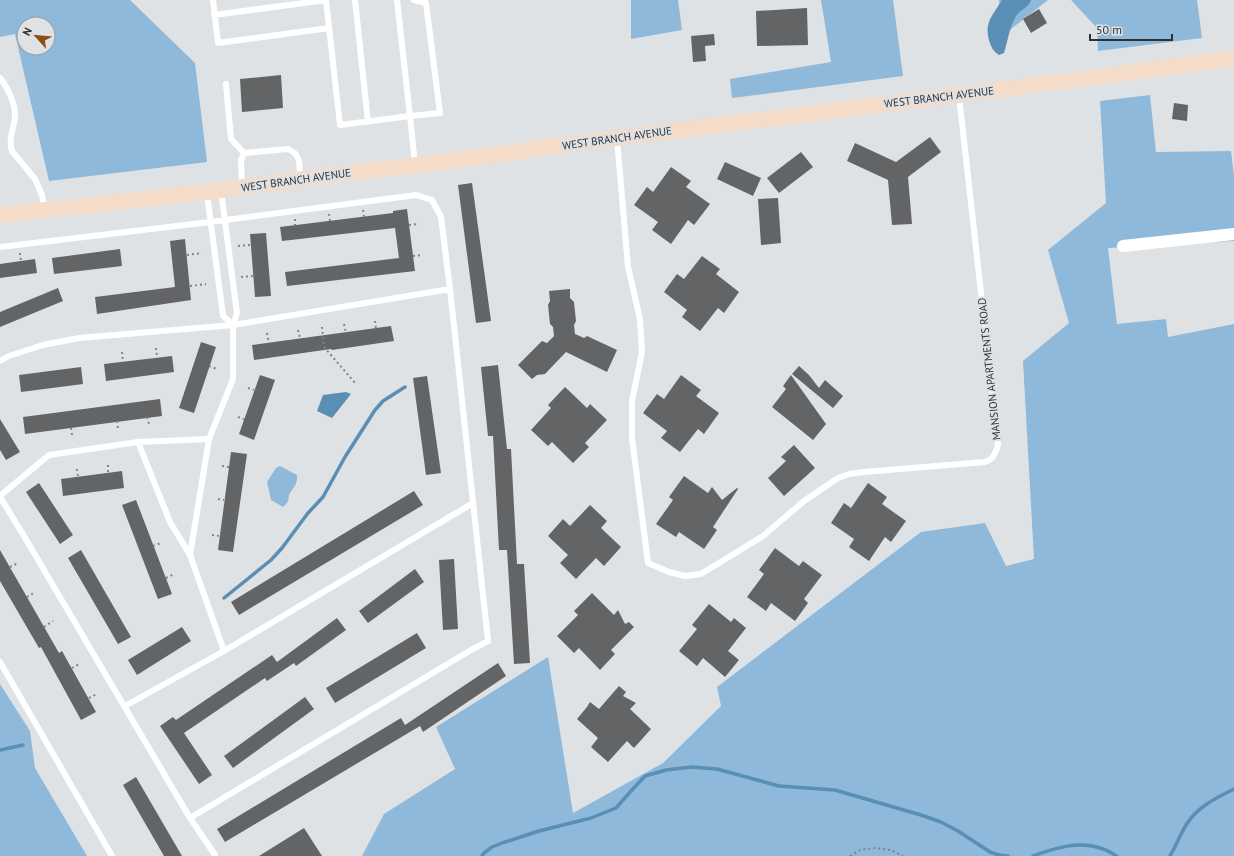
<svg xmlns="http://www.w3.org/2000/svg" width="1234" height="856" viewBox="0 0 1234 856" font-family="'PT Sans',sans-serif">
<style>
.green{fill:#8eb9da;fill-rule:evenodd}
.water{fill:#598eb5}
.lines{fill:none;stroke-linecap:round;stroke-linejoin:round}
.stream{stroke:#598eb5;stroke-width:3.5}
.building{fill:#626466}
.path{stroke:#818385;stroke-width:2;stroke-dasharray:2 3;stroke-linecap:butt}
.lane{stroke:#fff;stroke-width:6}
.street{stroke:#fff;stroke-width:12}
.secondary{stroke:#f4dcc9;stroke-width:16}
.labels{text-anchor:middle;stroke-width:4;stroke-linejoin:round;paint-order:stroke}
.street-label{font-size:11px;fill:#2f3031;stroke:#dfe2e5}
</style>
<rect width="100%" height="100%" fill="#dfe2e5"/>
<!-- green -->
<path class="green" d="M0,0H130L195,63L207,162L49,181L15,34L0,37ZM24,24H48V48H24Z
M631,0H678L682,30L631,39Z
M821,0H893L903,76L732,98L730,79L831,62Z
M999,0H1048L1001,37Z
M1071,0H1197L1202,38L1098,51L1097,28Z
M1150,95L1156,152L1231,151L1234,176V241L1108,248L1117,324L1166,319L1168,337L1234,324V856H362L384,814L455,769L436,727L548,657L573,813L663,763L721,706L717,687L921,532L985,523L1006,566L1034,559L1023,361L1069,323L1048,250L1106,203L1100,101Z
M280,466L297,475C298,483 294,487 290,493C287,500 291,500 283,507L271,500L267,482L276,468Z
M0,684L30,731L35,768L87,856H0Z"/>
<!-- water -->
<path class="water" d="M1002,0H1031C1028,8 1021,9 1016,16C1009,28 1008,41 1004,53L999,55C993,51 991,47 989,40C984,22 993,15 1002,0Z
M346,392L351,394L332,418L317,411L323,395Z"/>
<g class="lines">
<!-- stream -->
<path class="stream" d="M224,598L271,560L282,548L308,513L323,497L345,457L375,410L383,401L405,387
M0,750L23,745
M482,856L484,853L492,847L502,843L539,831L591,818L616,808L631,791L645,776L666,770L692,767L717,769L779,786L835,790L921,815L941,822L958,831L990,852L999,855L1008,856
M1033,856C1055,848 1079,840 1103,849C1108,850 1112,854 1117,856
M1170,856C1176,846 1180,835 1186,825C1197,807 1216,798 1234,789"/>
</g>
<!-- building -->
<path class="building" d="M807,8L808,45L757,46L756,11Z
M1039,9L1047,23L1031,33L1023,19Z
M714,34L715,45L705,46L706,61L693,62L691,36Z
M281,75L283,108L242,112L240,79Z
M1174,103L1188,105L1187,121L1172,119Z
M930,137L941,152L908,177L912,224L892,225L888,180L847,161L855,143L896,162Z
M801,152L813,167L779,193L767,178Z
M725,162L761,178L753,196L717,179Z
M671,167L691,181L686,187L710,204L694,225L688,220L671,244L652,230L658,222L634,205L647,187L653,192Z
M472,183L491,321L476,323L458,185Z
M778,198L781,243L761,245L758,199Z
M407,209L415,271L287,286L285,272L399,258L395,228L282,241L280,227L393,213V211Z
M266,233L271,296L255,297L250,234Z
M185,239L191,300L97,314L95,297L175,287L170,241Z
M120,249L122,266L54,274L52,258Z
M702,256L720,269L716,274L739,292L724,313L718,308L700,331L682,317L687,310L664,292L677,274L684,279Z
M35,259L37,273L0,278V264Z
M58,288L63,301L0,327V312Z
M570,289V298L574,302L576,321L574,325L575,334L584,338L587,336L617,350L607,372L566,352L545,374L537,375L532,379L518,365L542,341L547,343L554,336L553,327L550,324L548,305L550,301L549,291Z
M391,326L394,341L332,350L331,349L254,360L252,345Z
M201,342L216,347L194,413L179,408Z
M172,356L174,372L106,381L104,364Z
M498,365L507,449H511L517,564H524L530,663L514,664L507,550H499L493,436H488L481,367Z
M799,366L809,375L819,388L825,380L843,396L833,408L792,374Z
M81,367L83,384L21,392L19,375Z
M260,375L275,380L254,440L239,434Z
M681,375L701,390L696,396L719,413L704,434L698,429L680,452L661,438L667,431L643,413L657,394L664,399Z
M791,375L826,424L813,440L772,407L786,389L783,386Z
M427,376L441,473L426,475L413,378Z
M565,387L587,408L590,404L607,420L585,443L589,447L573,463L552,442L548,446L531,430L551,408L548,405Z
M160,399L162,416L25,434L23,417Z
M0,419L20,452L6,460L0,450Z
M794,445L815,468L784,496L768,478L786,461L781,457Z
M231,452L247,454L233,552L218,550Z
M122,471L124,488L63,496L61,479Z
M684,476L708,493L712,487L722,500L737,488L738,489L713,527L717,530L704,549L679,532L676,537L656,524L673,500L669,497Z
M39,483L73,535L60,544L26,492Z
M868,483L887,497L882,504L906,521L891,542L885,537L869,561L849,547L854,539L831,523L844,503L851,508Z
M414,491L423,505L239,615L231,602Z
M136,500L172,594L158,599L122,505Z
M590,505L607,521L601,528L621,547L604,566L596,558L576,579L560,563L568,555L548,536L563,519L570,526Z
M775,548L799,566L803,561L822,575L804,599L808,603L795,621L771,603L766,611L747,597L764,574L759,570Z
M0,550L59,653L62,651L96,712L81,720L41,647L39,648L0,581Z
M81,550L131,637L118,644L68,558Z
M454,559L458,629L443,630L439,560Z
M415,569L424,582L368,623L359,611Z
M592,593L614,615L618,610L625,624L629,622L634,627L611,650L615,654L600,670L579,648L574,653L557,636L578,615L574,611Z
M709,604L731,622L734,618L746,628L728,651L739,660L725,677L703,658L697,666L679,651L697,629L692,625Z
M337,618L346,630L296,666L294,663L267,681L265,678L184,733L212,775L199,784L160,726L173,717L176,720L272,655L277,662Z
M182,627L191,641L137,675L128,660Z
M417,633L426,648L335,703L326,688Z
M498,663L506,676L423,732L420,726L225,842L217,829L401,718L405,725Z
M619,686L626,692L623,696L636,703L630,709L651,729L634,748L627,741L608,762L591,747L598,738L577,719L587,707L590,702L599,709Z
M305,697L314,709L233,768L224,756Z
M136,777L182,856H164L123,785Z
M304,828L322,856H259Z"/>
<g class="lines">
<!-- path -->
<path class="path" d="M363,210L364,217
M329,214L330,221
M295,219V225
M409,225L419,224
M238,246L251,245
M20,253L21,261
M187,255L202,253
M413,256L423,255
M241,277L254,276
M190,286L206,284
M375,321L376,329
M344,324L346,333
M322,327L324,347L356,384
M298,330L300,338
M267,333L269,343
M156,348L157,357
M122,352L123,362
M209,366L217,369
M248,388L254,390
M147,417L149,424
M238,417L244,419
M117,421L118,429
M71,428L72,435
M108,465V473
M222,466L229,467
M77,469L78,477
M218,499L224,500
M212,535L220,536
M153,546L161,543
M10,567L18,563
M166,578L174,574
M27,597L35,592
M44,627L53,621
M72,668L79,664
M89,698L97,694
M850,856L860,850L875,848L891,850L903,856"/>
<!-- lane -->
<path class="lane" d="M213,0L218,43L329,28
M326,0L340,125L410,116L415,164
M355,0L368,122
M397,0L410,116L440,113L426,3L414,0
M214,15L326,0
M0,78C7,86 16,105 15,116C14,129 8,139 12,151L35,179L42,195L45,210
M226,84L231,139L244,153
M617,139L628,267L640,319L642,352L632,401V438L648,563L669,572L685,576L701,574L763,536L804,501L838,478L849,474L864,472L985,462C994,459 995,454 998,445L959,96
M242,186L241,160L244,153L288,149C302,155 299,165 300,178
M221,191L237,313L233,325V379L209,439L190,555L224,651
M207,194L223,316L233,325
M0,247L210,222L416,195L432,200L441,217L450,289L488,641L471,650L190,818
M0,361L9,356L43,345L79,338L233,325L450,289
M138,442L170,522L190,555
M0,496L49,455L138,442L209,439
M0,497L24,536L190,818L215,855
M0,662L112,856
M125,706L224,651L473,503"/>
<!-- street -->
<path class="street" d="M1123,246L1234,234"/>
<!-- secondary -->
<path class="secondary" d="M0,215L207,192L362,171L434,163L617,138L974,93L1234,59"/>
</g>
<g class="labels">
<!-- street labels -->
<g class="street-label">
<text transform="translate(939 97) rotate(-7)" y="4">WEST BRANCH AVENUE</text>
<text transform="translate(617 138) rotate(-8)" y="4">WEST BRANCH AVENUE</text>
<text transform="translate(296 180) rotate(-8)" y="4">WEST BRANCH AVENUE</text>
<text transform="translate(989 369) rotate(-96)" y="4">MANSION APARTMENTS ROAD</text>
</g>
</g>
<!-- north arrow -->
<g transform="translate(36 36) rotate(297)"><circle r="19" fill="#dfe2e5" stroke="#999b9d"/>
<path d="M0-3L7 15L0 10L-7 15Z" fill="#8d4d16"/>
<text y="-6" font-size="11" font-weight="bold" text-anchor="middle" fill="#2f3031">N</text>
</g>
<!-- scale -->
<path d="M1090 34v6h82v-6" fill="none" stroke="#2f3031" stroke-width="2"/>
<text x="1096" y="34" font-size="12" fill="#2f3031" stroke="#dfe2e5" stroke-width="3" paint-order="stroke">50 m</text>
</svg>
